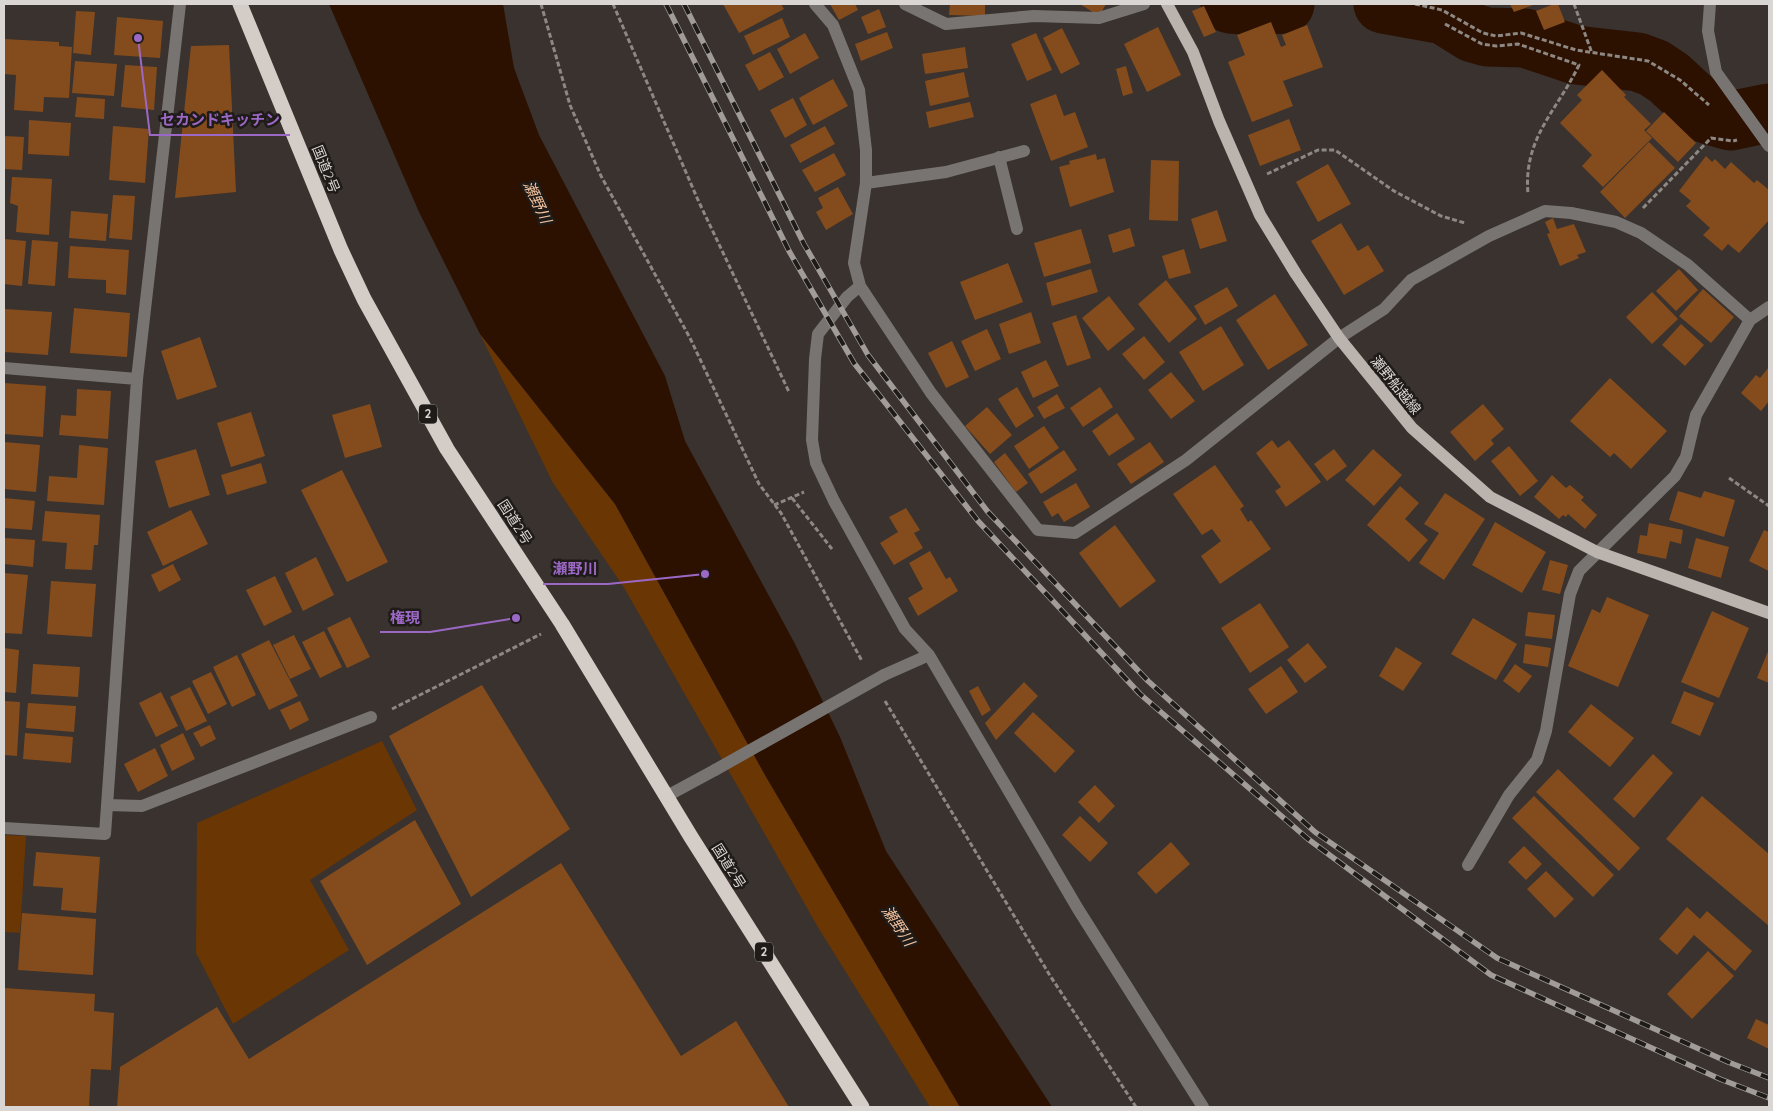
<svg xmlns="http://www.w3.org/2000/svg" width="1773" height="1111" viewBox="0 0 1773 1111" font-family="Quicksand,'Noto Sans JP',sans-serif">
<style>
.green{fill:#693604}
.water{fill:#2c1000}
.lines{fill:none;stroke-linecap:round;stroke-linejoin:round}
.river{stroke:#2c1000;stroke-width:59}
.building{fill:#844c1d}
.path{stroke:#8d8884;stroke-width:3;stroke-dasharray:5 2.5;stroke-linecap:butt}
.minor{stroke:#777471;stroke-width:12}
.major{stroke:#bab3ae;stroke-width:12}
.highway{stroke:#d4ccc6;stroke-width:15}
.rail-casing{stroke:#a19c98;stroke-width:5.5}
.rail{stroke:#1e1b19;stroke-width:4;stroke-dasharray:11;stroke-linecap:butt}
.minor-bridge{stroke:#777471;stroke-width:12}
.labels{text-anchor:middle;stroke-width:5;stroke-linejoin:round;paint-order:stroke}
.shield{fill:#1e1b19;stroke:#a29e9b;stroke-width:1}
.shield-label{font-size:12px;font-weight:bold;fill:#dad6d3}
.street-label{font-size:14px;fill:#dad6d3;stroke:#1e1b19}
.water-label{font-size:15px;font-style:italic;fill:#f4c29d;stroke:#1e1b19}
.leader{fill:none;stroke:#9c68c6;stroke-width:2}
.callout-dot{fill:#9c68c6;stroke:#1e1b19;stroke-width:2}
.callout-label{font-size:15px;text-anchor:middle;font-weight:bold;fill:#9c68c6;stroke:#1e1b19;stroke-width:5;stroke-linejoin:round;paint-order:stroke}
</style>
<rect width="100%" height="100%" fill="#39322e"/>
<!-- green -->
<path class="green" d="M480,334L615,504L765,775L960,1107H930L819,929L623,586L553,483Z
M382,741L417,810L310,880L349,950L233,1024L196,953L197,823Z
M4,835L26,836L20,933L4,932Z"/>
<!-- water -->
<path class="water" d="M329,4H503L514,68L539,135L665,376L685,441L795,644L840,737L886,851L1052,1107H960L765,775L615,504L480,334L419,212Z"/>
<g class="lines">
<!-- river -->
<path class="river" d="M1230,4L1255,6L1285,4
M1383,4L1444,15L1473,33L1487,37L1525,38L1576,55L1638,62L1654,68L1669,78L1709,115L1730,121L1769,113"/>
</g>
<!-- building -->
<path class="building" d="M723,4H781L784,9L739,33Z
M830,4H855L858,10L839,20Z
M950,4H985V16L949,15Z
M1080,4H1106L1099,16Z
M1510,4H1536L1514,12Z
M1554,4H1558L1565,22L1544,30L1536,11Z
M1204,6L1216,32L1204,37L1192,11Z
M879,9L886,27L868,34L861,17Z
M76,11L95,12L91,55L73,53Z
M117,17L163,21L160,58L114,55Z
M782,18L790,37L753,55L744,36Z
M1271,22L1281,47L1286,45L1282,35L1307,25L1323,67L1283,81L1293,106L1252,122L1228,62L1245,55L1237,35Z
M1158,27L1181,75L1147,92L1124,44Z
M1062,28L1080,64L1061,74L1043,38Z
M887,32L893,48L861,61L855,44Z
M805,33L819,58L790,74L777,49Z
M1036,33L1052,70L1027,81L1011,44Z
M4,39L59,42V46L72,47L69,98L44,97L43,112L14,110L16,75L4,74Z
M229,45L236,192L175,198L191,46Z
M965,47L968,68L925,74L922,54Z
M770,52L784,77L759,91L745,65Z
M75,61L117,64L114,96L72,93Z
M125,65L157,67L154,110L121,107Z
M1126,66L1133,93L1123,96L1116,69Z
M1602,70L1626,95L1624,97L1651,124L1644,130L1652,138L1603,187L1582,166L1592,155L1560,123L1582,100L1577,95Z
M964,72L969,97L930,106L925,81Z
M833,79L848,106L813,125L799,98Z
M1056,94L1064,116L1075,112L1088,147L1051,161L1030,104Z
M77,97L105,99L104,119L75,117Z
M793,98L807,125L785,138L770,110Z
M970,102L974,117L929,128L926,112Z
M1664,112L1696,143L1678,162L1646,131Z
M1289,119L1301,150L1260,166L1248,135Z
M29,120L71,123L69,156L28,154Z
M113,126L149,129L145,183L109,180Z
M825,126L835,144L800,163L790,145Z
M4,136L24,137L22,170L4,169Z
M1649,142L1675,168L1625,218L1600,192Z
M834,153L846,175L815,192L802,170Z
M1096,154L1097,160L1105,158L1114,192L1070,207L1059,167L1070,164L1069,161Z
M1706,156L1712,162L1715,159L1725,169L1731,162L1754,183L1757,180L1769,190V220L1739,253L1728,244L1722,251L1703,235L1710,228L1686,206L1691,201L1679,191Z
M1151,160L1179,161L1178,221L1149,220Z
M1328,164L1351,204L1318,222L1296,182Z
M12,177L52,179L49,235L16,232L18,206L10,203Z
M838,187L853,214L826,230L816,212L823,208L818,198Z
M113,195L135,196L132,240L109,238Z
M1217,210L1227,241L1200,249L1191,219Z
M71,211L108,214L106,241L69,238Z
M1553,218L1557,229L1574,224L1586,252L1577,255L1579,258L1560,266L1547,234L1550,233L1545,222Z
M1341,223L1358,251L1368,245L1384,271L1344,295L1311,241Z
M1130,228L1135,246L1113,253L1108,235Z
M1081,229L1091,263L1044,277L1034,243Z
M4,239L26,241L22,286L4,284Z
M32,240L58,242L55,286L28,284Z
M70,246L129,250L126,295L106,293V280L68,278Z
M1184,249L1191,273L1169,279L1162,256Z
M1008,263L1023,302L975,320L960,282Z
M1091,269L1098,292L1052,306L1046,283Z
M1679,269L1698,290L1676,311L1656,291Z
M1166,280L1197,319L1169,343L1138,304Z
M1227,287L1238,306L1205,325L1194,306Z
M1703,289L1734,317L1711,343L1679,316Z
M1652,292L1678,319L1652,344L1626,317Z
M1275,294L1308,345L1268,370L1236,320Z
M1109,296L1135,329L1108,351L1082,318Z
M74,308L130,313L127,357L70,353Z
M4,309L52,312L48,355L4,352Z
M1031,312L1041,343L1009,354L999,324Z
M1076,315L1091,358L1067,366L1052,323Z
M1681,324L1704,345L1685,366L1662,345Z
M1221,326L1244,365L1203,391L1179,352Z
M987,329L1001,359L975,371L961,341Z
M1144,336L1165,362L1144,380L1122,354Z
M200,337L217,387L177,400L161,351Z
M952,341L969,377L946,388L928,353Z
M1046,360L1059,386L1033,398L1021,372Z
M1769,367V401L1761,411L1741,393L1756,375L1760,378Z
M1171,372L1195,401L1171,419L1148,390Z
M1610,378L1667,431L1631,469L1614,453L1610,457L1570,421Z
M4,383L46,386L43,437L4,434Z
M1017,387L1034,416L1016,428L998,399Z
M1100,387L1113,407L1083,427L1070,408Z
M77,389L111,391L108,439L59,435L61,415L76,416Z
M1057,394L1065,408L1044,419L1037,407Z
M370,404L382,447L345,458L332,415Z
M1483,404L1504,429L1491,440L1494,444L1475,461L1450,432Z
M987,407L1012,435L990,454L965,426Z
M251,412L265,456L231,467L217,423Z
M1117,413L1135,439L1109,456L1092,431Z
M1044,426L1059,448L1029,469L1014,446Z
M1272,440L1278,448L1289,440L1321,482L1286,507L1275,491L1281,487L1256,453Z
M4,442L40,445L36,492L4,489Z
M1150,442L1164,462L1131,484L1117,464Z
M79,445L108,448L104,505L47,501L49,476L77,478Z
M1509,446L1538,481L1520,496L1491,461Z
M196,449L210,495L169,508L155,461Z
M1334,449L1347,466L1327,481L1314,464Z
M1373,449L1402,475L1374,506L1345,480Z
M1064,450L1077,470L1041,494L1028,474Z
M1005,453L1028,483L1016,492L994,462Z
M261,463L267,483L227,495L221,475Z
M1215,465L1244,506L1240,509L1248,522L1251,520L1271,549L1220,584L1201,556L1221,541L1212,529L1202,535L1173,494Z
M342,470L388,562L347,582L301,490Z
M1552,475L1566,488L1570,485L1584,497L1581,500L1597,515L1585,529L1568,514L1566,517L1563,515L1559,519L1534,497Z
M1076,483L1090,507L1064,522L1058,513L1052,517L1043,502Z
M1400,486L1419,503L1405,519L1428,540L1409,562L1367,525Z
M1678,491L1701,498L1704,491L1735,500L1724,537L1669,520Z
M1445,493L1485,519L1444,580L1419,563L1439,533L1424,524Z
M4,498L35,501L32,530L4,528Z
M906,508L920,530L914,533L923,548L894,565L880,543L898,532L889,517Z
M191,510L208,544L163,566L147,532Z
M45,511L100,515L98,545H94L92,570L65,569L67,543L42,541Z
M1495,522L1546,552L1522,593L1472,565Z
M1649,523L1683,530L1681,544L1670,541L1666,559L1637,553L1640,535L1647,536Z
M1115,525L1156,581L1120,608L1079,553Z
M1764,530L1769,532V571L1749,561Z
M4,538L35,540L33,567L4,564Z
M1696,538L1729,547L1721,578L1688,568Z
M930,551L946,579L950,577L958,591L918,616L908,598L923,589L909,563Z
M316,557L334,595L303,611L285,573Z
M1550,560L1568,565L1560,594L1542,590Z
M173,564L181,580L159,592L151,575Z
M4,573L28,575L22,634L4,633Z
M275,576L292,612L264,626L246,590Z
M51,581L96,584L92,637L47,634Z
M1607,597L1649,615L1618,687L1568,666L1592,609L1600,613Z
M1260,603L1289,647L1250,673L1221,628Z
M1712,611L1749,628L1719,698L1681,682Z
M1528,612L1555,615L1552,639L1525,636Z
M350,617L370,657L347,668L327,628Z
M1473,618L1517,644L1496,680L1451,654Z
M324,631L342,667L320,678L302,642Z
M294,635L311,669L290,679L273,645Z
M269,640L298,696L269,710L241,654Z
M1308,643L1327,667L1305,683L1287,660Z
M1525,644L1551,648L1548,667L1523,663Z
M1396,647L1422,663L1403,691L1379,676Z
M4,648L19,650L16,693L4,692Z
M1769,649V683L1757,678Z
M237,655L256,695L232,707L213,667Z
M33,664L80,667L78,697L31,694Z
M1515,664L1532,676L1519,693L1503,681Z
M1281,666L1298,692L1266,714L1248,689Z
M211,672L227,704L208,714L192,681Z
M1024,682L1038,696L996,740L985,723Z
M482,685L570,829L471,897L389,736Z
M978,686L991,710L982,716L969,691Z
M190,687L207,721L186,731L170,697Z
M1684,691L1714,703L1700,736L1671,723Z
M161,692L178,726L156,737L139,703Z
M4,701L20,702L17,756L4,755Z
M300,701L309,720L290,730L280,710Z
M28,703L76,706L74,732L26,728Z
M1591,704L1634,738L1610,767L1568,732Z
M1033,712L1075,751L1055,773L1014,733Z
M210,725L216,739L201,747L193,733Z
M25,733L73,737L71,763L23,759Z
M183,733L195,759L172,771L160,745Z
M155,748L168,776L138,792L124,764Z
M1653,754L1673,773L1634,818L1613,799Z
M1558,769L1640,848L1619,871L1536,792Z
M1095,785L1115,806L1099,823L1078,802Z
M1534,796L1614,875L1593,897L1512,818Z
M1702,796L1769,854V926L1666,839Z
M1080,816L1108,843L1090,862L1062,835Z
M415,820L461,904L367,965L320,881Z
M1171,842L1190,864L1156,894L1137,873Z
M1524,846L1542,864L1526,880L1508,862Z
M36,852L100,857L96,913L61,910L63,888L33,886Z
M561,863L681,1056L736,1021L789,1107H117L120,1067L217,1007L249,1059Z
M1546,871L1574,899L1555,918L1527,889Z
M1687,907L1700,919L1707,911L1752,951L1735,971L1694,935L1677,955L1659,939Z
M22,913L96,919L93,975L18,970Z
M1708,951L1734,976L1692,1019L1667,994Z
M4,988L95,994L94,1011L114,1013L111,1070L91,1069L89,1107H4Z
M1756,1019L1769,1025V1049L1747,1038Z"/>
<g class="lines">
<!-- path -->
<path class="path" d="M541,4L570,105L601,176L690,338L759,484L781,513L862,661
M613,4L698,200L789,392
M1415,4L1442,10L1483,33L1496,36L1521,33L1576,50L1648,61L1680,80L1709,105
M1574,4L1592,53
M1445,24L1482,44L1496,46L1518,44L1579,65C1557,111 1523,138 1528,194
M1267,174L1318,150H1335L1394,191L1441,216L1465,223
M1643,208L1711,138L1733,141L1737,140
M1729,478L1769,506
M792,498L832,549
M774,505L804,492
M885,701L1049,974L1136,1107
M392,709L541,634"/>
<!-- minor -->
<path class="minor" d="M815,4L833,25L859,90L866,150V183L854,263L860,286L931,393L1038,530L1075,533L1186,460L1339,338L1384,309L1411,280L1489,236L1545,211L1571,213L1616,222L1641,233L1688,265L1750,320
M905,4L946,24L1034,16L1099,18L1144,4
M1710,4L1708,31L1716,72L1769,146
M999,157L1017,229
M866,183L946,172L1024,151
M860,286L847,297L818,334L815,359L812,440L816,463L834,501L905,629L929,655L1078,909L1203,1107
M4,368L137,379
M884,675L929,655
M667,796L715,770
M107,805L142,806L371,717
M4,828L105,834L137,379L180,4
M1468,865L1509,795L1537,760L1546,731L1570,594L1579,571L1675,476L1686,457L1696,415L1750,320L1769,307"/>
<!-- major -->
<path class="major" d="M1167,4L1193,52L1219,121L1260,215L1296,274L1339,338L1412,428L1490,497L1597,552L1769,613"/>
<!-- highway -->
<path class="highway" d="M240,4L341,250L364,299L447,449L562,624L691,837L862,1107"/>
<!-- rail casing -->
<g class="rail-casing">
<path id="rail" d="M666,4L789,251L854,363L978,521L1140,694L1308,839L1491,975L1720,1079L1769,1098
M684,4L804,244L868,355L988,512L1148,681L1315,832L1497,958L1728,1062L1769,1078"/>
</g>
<!-- rail -->
<use href="#rail" class="rail"/>
<!-- minor-bridge -->
<path class="minor-bridge" d="M715,770L884,675"/>
</g>
<g class="labels">
<!-- shield labels -->
<g class="shield">
<rect x="419" y="404.5" width="18" height="19" rx="4"/>
<rect x="755" y="942.5" width="18" height="19" rx="4"/>
</g>
<g class="shield-label">
<text x="428" y="418">2</text>
<text x="764" y="956">2</text>
</g>
<!-- street labels -->
<g class="street-label">
<text transform="translate(326 169) rotate(68)" y="5">国道2号</text>
<text transform="translate(1396 385) rotate(51)" y="5">瀬野船越線</text>
<text transform="translate(515 522) rotate(57)" y="5">国道2号</text>
<text transform="translate(729 866) rotate(58)" y="5">国道2号</text>
</g>
<!-- water labels -->
<g class="water-label">
<text transform="translate(537 202) rotate(65)" y="5">瀬野川</text>
<text transform="translate(898 926) rotate(56)" y="5">瀬野川</text>
</g>
</g>
<!-- callouts -->
<path class="leader" d="M138 38L150 135H290M705 574L608 584H543M516 618L430 632H380"/>
<g class="callout-dot">
<circle cx="138" cy="38" r="5"/>
<circle cx="705" cy="574" r="5"/>
<circle cx="516" cy="618" r="5"/>
</g>
<g class="callout-label">
<text x="220" y="125">セカンドキッチン</text>
<text x="575" y="574">瀬野川</text>
<text x="405" y="623">権現</text>
</g>
<!-- border -->
<rect width="1773" height="1111" fill="none" stroke="#dad6d3" stroke-width="10"/>
</svg>
